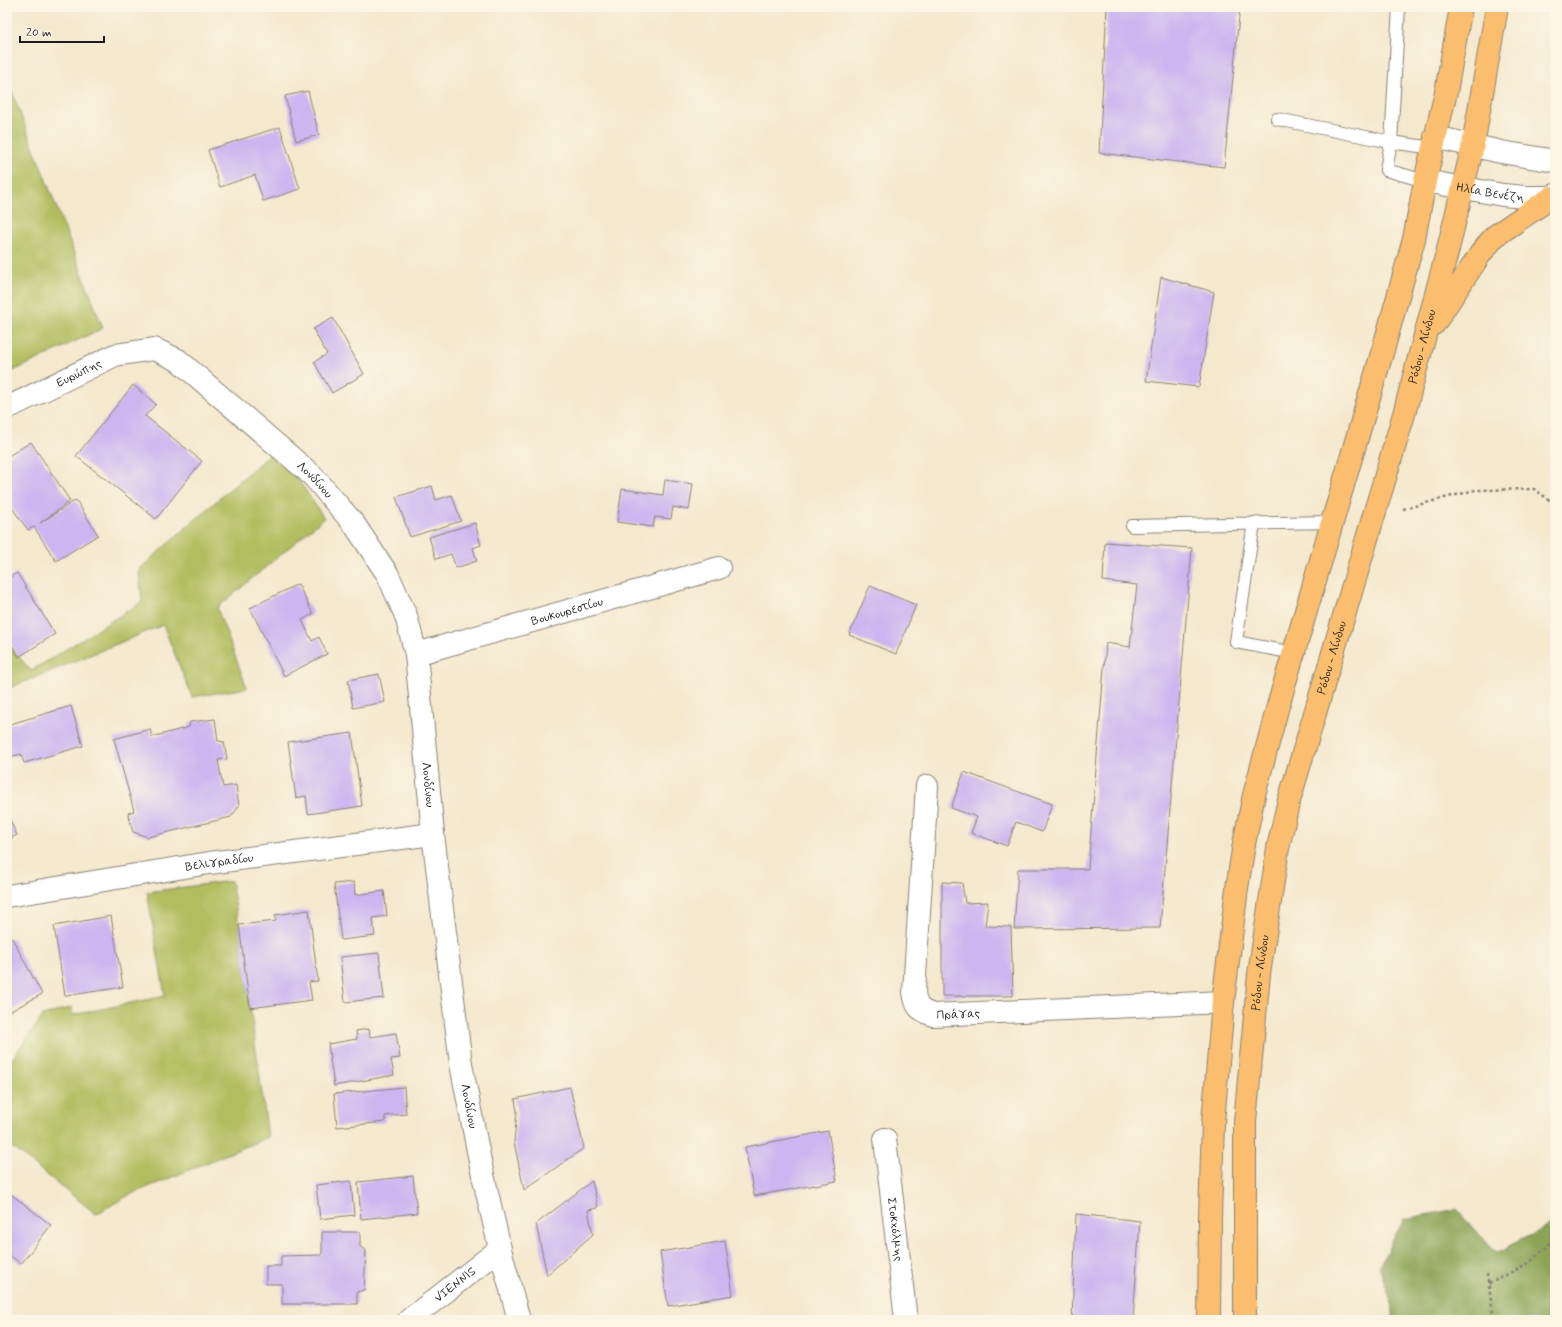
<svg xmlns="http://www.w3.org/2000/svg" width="1562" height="1327" viewBox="0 0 1562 1327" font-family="Mynerve,sans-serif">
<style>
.green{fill:#b1bd5f;stroke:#666c3e}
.forest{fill:#8ca456;stroke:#546039}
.building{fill:#ccb5f0}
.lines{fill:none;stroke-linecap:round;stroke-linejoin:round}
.service-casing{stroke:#888274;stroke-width:14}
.minor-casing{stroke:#888274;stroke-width:24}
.tertiary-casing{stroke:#888274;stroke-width:24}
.primary-casing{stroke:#888274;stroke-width:24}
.path{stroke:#888274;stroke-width:2.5;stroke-dasharray:3 3;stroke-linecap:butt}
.service{stroke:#fff;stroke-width:12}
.minor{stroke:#fff;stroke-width:22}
.tertiary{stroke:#fff;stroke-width:22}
.primary{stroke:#fbbe6e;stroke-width:22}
.labels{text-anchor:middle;stroke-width:3.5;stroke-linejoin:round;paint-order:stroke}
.street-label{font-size:12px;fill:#1c1c1c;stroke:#fcf5e5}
</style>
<rect width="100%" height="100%" fill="#fcf5e5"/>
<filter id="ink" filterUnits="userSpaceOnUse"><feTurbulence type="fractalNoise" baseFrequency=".025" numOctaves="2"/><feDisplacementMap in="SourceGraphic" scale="8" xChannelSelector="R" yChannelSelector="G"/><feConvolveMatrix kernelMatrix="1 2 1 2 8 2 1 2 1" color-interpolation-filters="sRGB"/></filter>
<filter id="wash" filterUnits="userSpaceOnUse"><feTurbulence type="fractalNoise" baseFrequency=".012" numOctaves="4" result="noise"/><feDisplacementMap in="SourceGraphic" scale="16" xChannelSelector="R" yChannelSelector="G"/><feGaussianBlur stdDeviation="0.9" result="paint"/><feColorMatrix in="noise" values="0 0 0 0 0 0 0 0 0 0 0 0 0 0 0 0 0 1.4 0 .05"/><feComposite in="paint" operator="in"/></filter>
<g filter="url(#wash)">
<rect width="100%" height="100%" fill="#f4e8cd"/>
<!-- green -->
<path class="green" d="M7,88L12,92L103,328L7,374Z
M277,448L324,518L217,608L247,688L192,697L163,625L7,689V643L31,671L142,602L139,570L156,554Z
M231,881L239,925L268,1137L129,1195L96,1214L7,1143V1066L43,1016L72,1007V1015L165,996L147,892Z"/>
<!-- forest -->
<path class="forest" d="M1457,1209L1496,1253L1555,1223V1320H1393V1308L1379,1266L1404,1219Z"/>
<g id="blocks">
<!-- building -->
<path class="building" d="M1112,7H1240L1224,167L1099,153L1107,8Z
M308,91L319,135L296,141L285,96Z
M280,127L300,189L263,201L255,175L220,187L208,150Z
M1161,277L1214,292L1199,387L1146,381Z
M333,318L364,374L332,393L314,362L327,354L313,329Z
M133,385L156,404L145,416L202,461L156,519L76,456Z
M31,442L70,501L40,523L76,500L98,535L56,561L34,527L28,530L7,501V457Z
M665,480L693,484L689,510L673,507L671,519L655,517L653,527L617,522L622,489L663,495Z
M432,486L436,500L452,495L461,521L410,537L396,497Z
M475,523L481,545L473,548L477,561L456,568L451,554L436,559L429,537Z
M1105,542L1192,548L1160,928L1014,929L1018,869H1088L1106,643L1130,647L1137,585L1103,581Z
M17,573L55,634L19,657L7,637V579Z
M298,584L313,614L302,620L312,641L319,637L327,654L284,676L250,608Z
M870,586L916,605L896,654L849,635Z
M379,674L385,702L353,708L348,680Z
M71,706L83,746L24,763L21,754L10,757L7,749V725Z
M215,719L218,741L224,742L227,759L218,760L223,787L236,785L239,806L231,817L148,837L133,832L128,813L134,811L114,739L150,729L152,737L189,727L190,722Z
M352,733L362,806L308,814L306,796L296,798L288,742Z
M964,772L1052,804L1042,832L1016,822L1007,846L971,833L977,817L951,808Z
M7,816H8L17,835L7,840Z
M354,882L355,895L384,891L387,916L373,918L375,936L341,940L334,884Z
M942,882L962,883L965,903L988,902L985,926L1011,927L1013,996H942Z
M309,910L318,981L309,982L312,1000L250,1008L239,925L276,921L275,915Z
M111,916L123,987L65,996L54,926Z
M12,938L42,994L7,1013V941Z
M379,953L384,998L345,1002L340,957Z
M369,1029L370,1037L396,1033L400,1058L391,1059L394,1075L334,1086L328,1044L357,1039L356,1031Z
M404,1087L406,1114L385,1116V1122L337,1127L334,1094Z
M570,1087L584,1148L524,1190L514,1142L517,1112L515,1099Z
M828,1131L837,1181L754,1196L745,1147Z
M413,1176L417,1213L361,1219L358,1182Z
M351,1181L354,1215L320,1219L316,1185Z
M592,1181L598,1208L588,1210L593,1234L547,1275L536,1224Z
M7,1191L51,1225L21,1264L7,1253Z
M1076,1214L1140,1221L1133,1320H1072Z
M322,1232H360V1247L366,1250L364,1290L357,1292V1304H282V1284H266V1266H281V1256L322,1255Z
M725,1241L733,1295L668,1306L660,1252Z"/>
</g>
</g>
<g filter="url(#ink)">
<use href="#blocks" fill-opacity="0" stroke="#888274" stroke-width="1"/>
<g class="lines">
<!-- service casing -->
<g class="service-casing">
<path id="service" d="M1399,7L1391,142L1386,170L1425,181
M1277,119L1391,142L1433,148
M1254,523L1236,642L1294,653
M1132,526L1332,522"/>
</g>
<!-- minor casing -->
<g class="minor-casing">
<g id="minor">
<path id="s1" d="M7,408L115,355L154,349L178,360L313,476L354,524L388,575L406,616L416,654L433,834L461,1064L481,1166L500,1249L519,1320"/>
<path id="s2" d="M416,654L719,568"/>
<path id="s3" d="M927,786L914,992C916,1007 919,1010 933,1015L1223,1002"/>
<path id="s4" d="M7,896L209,863L433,834"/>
<path id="s5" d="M885,1139L906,1320"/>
<path id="s6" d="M409,1320L500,1249"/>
</g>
</g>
<!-- tertiary casing -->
<g class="tertiary-casing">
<g id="tertiary">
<path d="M1435,137L1501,152L1555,161"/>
<path id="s7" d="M1425,181L1503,195L1525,197H1552L1555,195"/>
</g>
</g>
<!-- primary casing -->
<g class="primary-casing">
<g id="primary">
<path d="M1434,324L1481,253L1495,236L1552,197"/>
<path d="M1209,1320L1210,1217L1213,1123L1223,1002L1237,888L1244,844L1254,795L1278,706L1385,343L1414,239L1425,181L1446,92L1461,7"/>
<path id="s8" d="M1245,1320V1121L1259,974L1278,848L1288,804L1404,414L1448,249L1473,145L1497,7"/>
</g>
</g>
<!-- path -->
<path class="path" d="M1403,509L1475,490L1534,489L1555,504
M1555,1048L1553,1055L1555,1099
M1487,1274L1494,1320
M1489,1284L1529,1263L1549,1245L1555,1216"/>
<!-- service -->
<use href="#service" class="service"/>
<!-- minor -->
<use href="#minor" class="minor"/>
<!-- tertiary -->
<use href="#tertiary" class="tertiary"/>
<!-- primary -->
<use href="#primary" class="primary"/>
</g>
</g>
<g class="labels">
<!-- street labels -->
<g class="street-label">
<text dy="4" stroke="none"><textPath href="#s7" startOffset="66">Ηλία Βενέζη</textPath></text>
<text dy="4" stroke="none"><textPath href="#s8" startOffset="996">Ρόδου - Λίνδου</textPath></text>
<text dy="4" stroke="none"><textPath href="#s1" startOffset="80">Ευρώπης</textPath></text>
<text dy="4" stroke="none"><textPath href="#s1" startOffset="368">Λονδίνου</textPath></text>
<text dy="4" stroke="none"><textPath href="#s2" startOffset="157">Βουκουρεστίου</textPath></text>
<text dy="4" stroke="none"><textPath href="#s8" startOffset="672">Ρόδου - Λίνδου</textPath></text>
<text dy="4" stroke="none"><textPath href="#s1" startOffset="704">Λονδίνου</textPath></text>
<text dy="4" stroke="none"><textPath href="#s4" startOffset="215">Βελιγραδίου</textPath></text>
<text dy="4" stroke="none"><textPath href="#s8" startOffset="348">Ρόδου - Λίνδου</textPath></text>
<text dy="4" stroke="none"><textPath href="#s3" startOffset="264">Πράγας</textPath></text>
<text dy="4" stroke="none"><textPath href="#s1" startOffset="1028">Λονδίνου</textPath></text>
<text dy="4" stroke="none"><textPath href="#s5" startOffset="91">Στοκχόλμης</textPath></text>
<text dy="4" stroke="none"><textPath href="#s6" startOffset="58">VIENNIS</textPath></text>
</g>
</g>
<!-- margin -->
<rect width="1562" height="1327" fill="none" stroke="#fcf5e5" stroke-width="24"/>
<!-- scale -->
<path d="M20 36v6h84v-6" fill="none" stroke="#1c1c1c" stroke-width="2"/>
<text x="26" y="36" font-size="12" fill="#1c1c1c" stroke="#fcf5e5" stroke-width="3" paint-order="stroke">20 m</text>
</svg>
